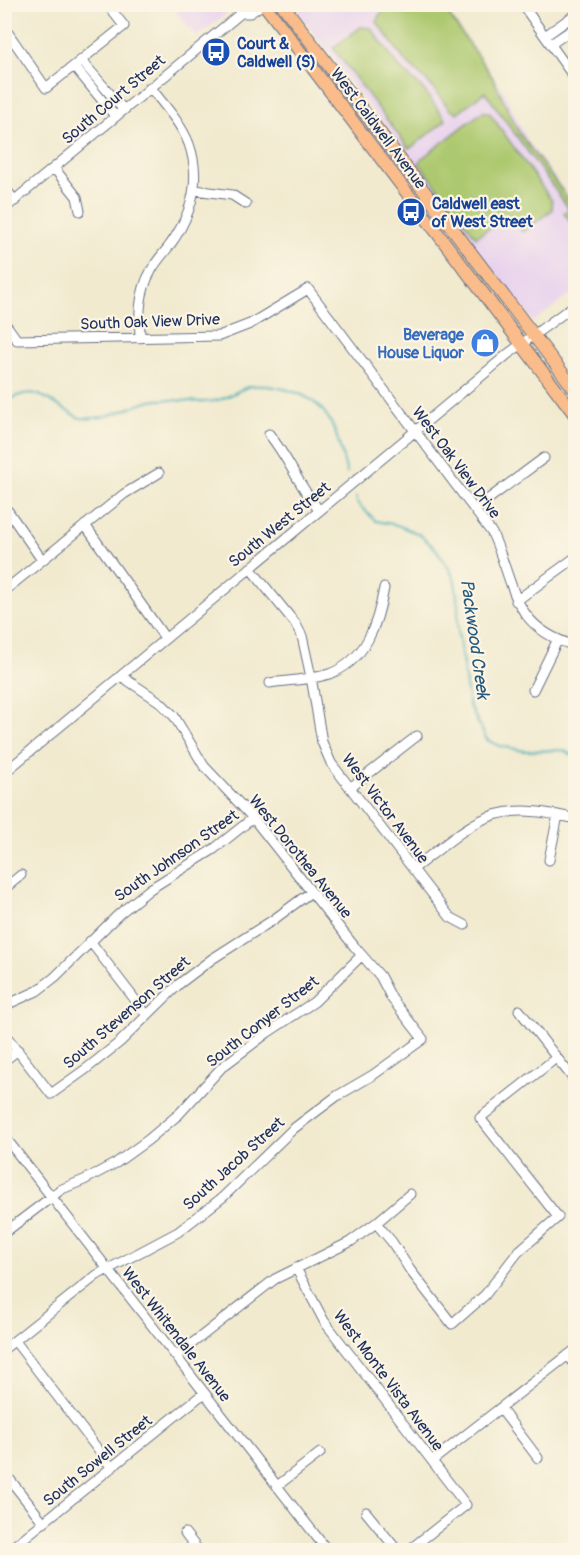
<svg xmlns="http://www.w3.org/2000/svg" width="580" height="1555" viewBox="0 0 580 1555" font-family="Pangolin,sans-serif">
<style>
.built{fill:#e8d2ee}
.green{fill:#adc96f;stroke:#647c66;stroke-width:1.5}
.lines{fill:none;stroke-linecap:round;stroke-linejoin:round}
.stream{stroke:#3aabb6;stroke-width:2}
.minor-casing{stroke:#667086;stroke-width:11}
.major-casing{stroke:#667086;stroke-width:14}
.minor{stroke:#fff;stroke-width:9}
.major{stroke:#f9bc8a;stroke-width:12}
.labels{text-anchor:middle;stroke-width:4.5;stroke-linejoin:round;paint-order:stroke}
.transit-label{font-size:16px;font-weight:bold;fill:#164399;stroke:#fcf5e5;text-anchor:start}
.street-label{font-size:16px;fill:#1b2f5e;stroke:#fcf5e5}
.shop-label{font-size:16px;font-weight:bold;fill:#366cbe;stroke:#fcf5e5;text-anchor:end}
.water-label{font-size:18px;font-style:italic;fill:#265a7d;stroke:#fcf5e5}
</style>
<rect width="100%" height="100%" fill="#fcf5e5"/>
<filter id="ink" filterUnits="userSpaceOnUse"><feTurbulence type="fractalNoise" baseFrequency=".0167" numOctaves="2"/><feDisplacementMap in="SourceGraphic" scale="12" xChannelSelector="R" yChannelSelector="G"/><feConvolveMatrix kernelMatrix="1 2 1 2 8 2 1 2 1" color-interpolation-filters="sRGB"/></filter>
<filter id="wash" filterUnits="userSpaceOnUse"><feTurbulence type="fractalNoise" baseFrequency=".008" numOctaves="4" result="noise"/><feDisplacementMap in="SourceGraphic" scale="24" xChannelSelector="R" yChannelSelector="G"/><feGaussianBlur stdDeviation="1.35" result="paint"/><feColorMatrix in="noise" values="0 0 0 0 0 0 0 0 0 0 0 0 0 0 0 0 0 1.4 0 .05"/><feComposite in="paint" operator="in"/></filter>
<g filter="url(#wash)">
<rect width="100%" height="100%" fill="#f1eacf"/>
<!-- built -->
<path class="built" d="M171,5H237L197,37Z
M292,5H443L504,92L529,143L575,206V291L533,322Z"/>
<!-- green -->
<path class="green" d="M392,5H442L493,78L520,134L575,208V229L564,213L569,209L485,92L457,113L450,110L430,84L405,61L377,22L379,15Z
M361,27L371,28L400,68L423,89L446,120L412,147L408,148L333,48Z
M482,112H489L552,201V210L523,232L509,215L476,237L419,163L421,159Z"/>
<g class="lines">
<!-- stream -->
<path class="stream" d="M4,404C32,382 44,398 69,412C73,414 77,418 81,418C106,421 128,407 151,401C172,396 193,405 214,401C228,399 241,387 252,386C264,385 277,387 288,390C333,402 336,434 347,473
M356,497L358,504L376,521L397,525L419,534L436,549L450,570L455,581L458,605V632L469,705L487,740L500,746L525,751L563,750L576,757"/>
</g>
</g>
<g filter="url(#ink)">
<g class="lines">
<!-- minor casing -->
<g class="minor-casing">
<path id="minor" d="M522,4L576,80
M241,13H250L263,4
M4,27L46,88L124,26L107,4
M545,36L576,14
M551,44L576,27
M81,60L123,109
M74,66L115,116
M54,168L77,197L80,211
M4,187L15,201
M195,190L232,195L246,204
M4,209L241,13L246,4
M4,322L17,340L219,336L250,324L308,289L492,533C516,585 510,627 576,646
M140,338C139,315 139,292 151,271C156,261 164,253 170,245C192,214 202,181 189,144C181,123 164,105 150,87
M269,434C289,459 299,486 319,510
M475,509L544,458
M8,511L42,560
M85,525L165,638
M250,568L295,623L302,636L311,677L322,742L331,763L450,917L465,925
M4,591L124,494L159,473
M516,601L576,557
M270,683C289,680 311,680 329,674C366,661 378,623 384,588
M533,690L557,641
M4,773L508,354L576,304
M350,788L417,736
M549,860L558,815
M413,869C478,820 490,798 576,819
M4,889L21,875
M90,941L146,1014
M4,1006L37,991L55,977L119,914L150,889L214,849L253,818
M519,1010L576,1082
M4,1033L51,1094L86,1069L120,1042L179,984L212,959L273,920L311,892
M4,1061L18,1050
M4,1136L327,1550
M376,1223L392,1242L410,1270L452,1324L485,1295L518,1252L558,1217L480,1118L556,1058
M4,1233L62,1189L84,1180L116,1163L148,1140L179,1114L222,1067L267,1033L314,1002L362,955
M296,1268L324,1321L466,1505L409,1550
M15,1341L112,1468
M4,1349L97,1275L178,1232L223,1197L293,1129L337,1096L373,1075L423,1039L392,999L380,976L354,946L253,818L204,766L174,716L160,702L121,676
M568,1355L576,1366
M176,1356L275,1279L350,1242L376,1223L410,1194
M500,1408L538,1458
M432,1461L576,1349
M4,1472L44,1523
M277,1486L320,1453
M366,1512L397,1550
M185,1533L198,1550
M9,1550L204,1393
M570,1550L576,1546"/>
</g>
<!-- major casing -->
<g class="major-casing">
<path id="major" d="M264,4L576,416
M282,4L576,391"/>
</g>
<!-- minor -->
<use href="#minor" class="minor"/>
<!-- major -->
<use href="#major" class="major"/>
</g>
</g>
<!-- icons -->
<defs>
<g id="bus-disc" transform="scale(1.5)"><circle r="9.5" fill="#1a4fb4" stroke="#fcf5e5"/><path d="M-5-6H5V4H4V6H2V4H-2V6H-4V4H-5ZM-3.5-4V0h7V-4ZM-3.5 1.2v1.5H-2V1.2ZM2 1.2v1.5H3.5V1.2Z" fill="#fff"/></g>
<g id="shop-disc" transform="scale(1.5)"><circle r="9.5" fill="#3f7fe0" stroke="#fcf5e5"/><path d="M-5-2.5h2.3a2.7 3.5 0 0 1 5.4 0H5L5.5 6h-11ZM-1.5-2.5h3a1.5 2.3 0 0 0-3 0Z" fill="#fff"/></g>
</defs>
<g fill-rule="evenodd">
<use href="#bus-disc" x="216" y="52"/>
<use href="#bus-disc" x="411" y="212"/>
<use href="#shop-disc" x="485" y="343"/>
</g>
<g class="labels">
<!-- transit labels -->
<g class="transit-label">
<text x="237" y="49">Court &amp;<tspan x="237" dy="18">Caldwell (S)</tspan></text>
<text x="432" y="209">Caldwell east<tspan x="432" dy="18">of West Street</tspan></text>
</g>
<!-- street labels -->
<g class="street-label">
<text transform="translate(113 99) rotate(-40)" y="6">South Court Street</text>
<text transform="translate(379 128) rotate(53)" y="6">West Caldwell Avenue</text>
<text transform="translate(150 321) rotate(-2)" y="6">South Oak View Drive</text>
<text transform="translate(457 462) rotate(53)" y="6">West Oak View Drive</text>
<text transform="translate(279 524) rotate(-39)" y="6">South West Street</text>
<text transform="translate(386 808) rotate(53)" y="6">West Victor Avenue</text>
<text transform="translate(176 855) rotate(-35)" y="6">South Johnson Street</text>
<text transform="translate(301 856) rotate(51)" y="6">West Dorothea Avenue</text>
<text transform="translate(126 1012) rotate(-41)" y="6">South Stevenson Street</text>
<text transform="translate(262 1021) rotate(-38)" y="6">South Conyer Street</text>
<text transform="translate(233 1163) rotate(-42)" y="6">South Jacob Street</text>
<text transform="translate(177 1334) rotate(52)" y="6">West Whitendale Avenue</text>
<text transform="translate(389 1380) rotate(53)" y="6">West Monte Vista Avenue</text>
<text transform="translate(97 1460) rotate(-39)" y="6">South Sowell Street</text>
</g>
<!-- shop labels -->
<g class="shop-label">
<text x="464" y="340">Beverage<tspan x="464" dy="18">House Liquor</tspan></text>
</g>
<!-- water labels -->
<g class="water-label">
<text transform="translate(475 639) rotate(82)" y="6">Packwood Creek</text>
</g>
</g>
<!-- margin -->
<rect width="580" height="1555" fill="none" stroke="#fcf5e5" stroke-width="24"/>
</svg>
